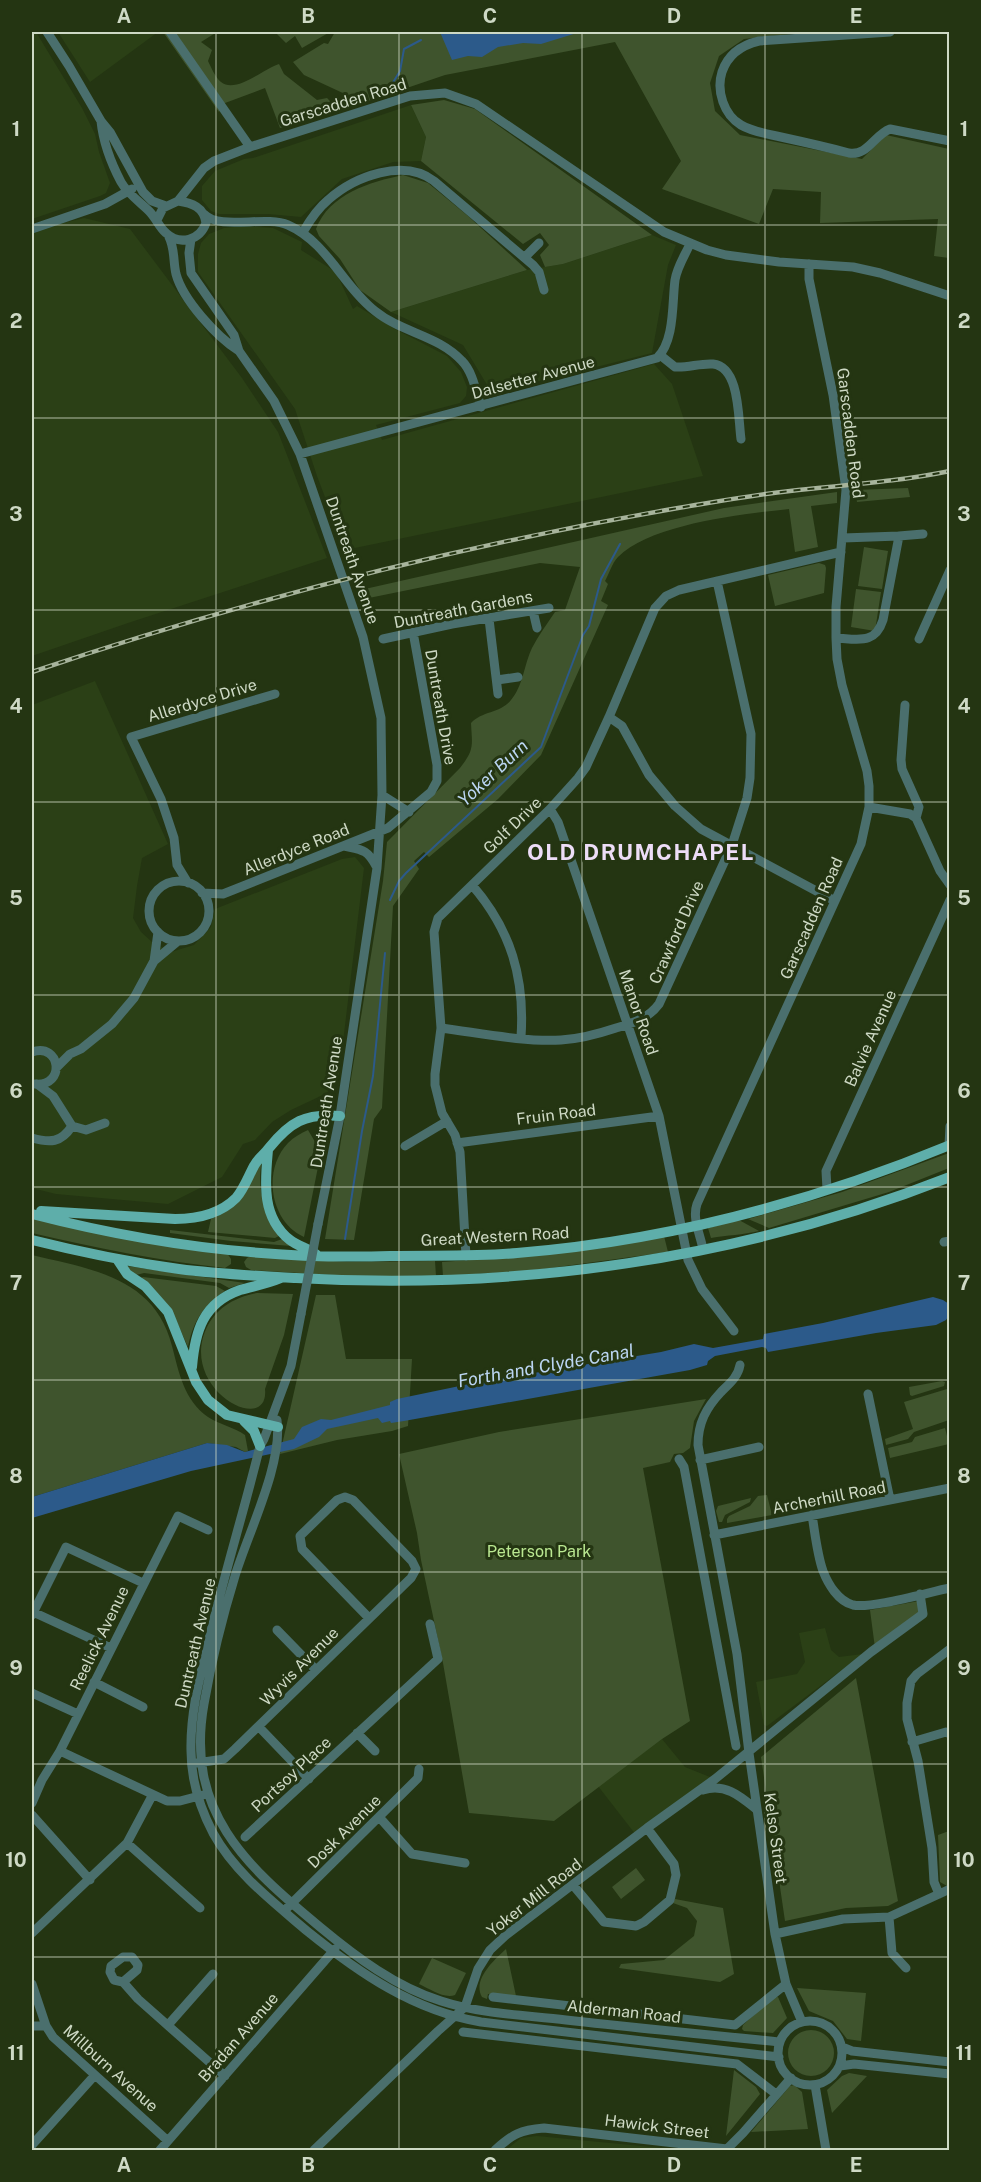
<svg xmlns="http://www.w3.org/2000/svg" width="981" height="2182" viewBox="0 0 981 2182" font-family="'Public Sans',sans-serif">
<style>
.built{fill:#2b4016}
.green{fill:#3f542d}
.water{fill:#2c5a8a}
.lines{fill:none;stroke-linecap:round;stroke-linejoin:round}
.stream{stroke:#2c5a8a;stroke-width:2}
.minor{stroke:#4a6f6d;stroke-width:9}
.major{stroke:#5eaeaa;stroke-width:10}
.rail-casing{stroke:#a7b49c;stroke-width:4.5}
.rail{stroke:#243512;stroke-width:2;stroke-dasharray:7;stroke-linecap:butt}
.minor-bridge{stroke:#4a6f6d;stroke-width:9}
.grid{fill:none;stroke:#ced9c5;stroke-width:1.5;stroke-opacity:0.55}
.labels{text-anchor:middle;stroke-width:6;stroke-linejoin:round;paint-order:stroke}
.street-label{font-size:16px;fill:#ced9c5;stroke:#243512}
.park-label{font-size:16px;fill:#bae891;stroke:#243512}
.water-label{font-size:18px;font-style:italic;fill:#bbd5f2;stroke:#243512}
.district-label{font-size:22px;font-weight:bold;letter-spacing:1.5px;fill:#edddf8;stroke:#243512}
.neatline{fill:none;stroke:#ced9c5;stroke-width:2}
.grid-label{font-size:20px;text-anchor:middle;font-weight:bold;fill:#ced9c5}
</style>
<rect width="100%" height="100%" fill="#243512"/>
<!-- built -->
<path class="built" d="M32,32H36L82,108L95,134L99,152L110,183L106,193L100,196L32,219Z
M58,32H158L90,82Z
M411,105L426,137L421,161L393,162L342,179L301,217L268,214H219L211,211L202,200V186L215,171L244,159L253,158Z
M84,218L130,229L242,378L278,432L327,558L128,623L32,656V234L59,224Z
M244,226L273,228L302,242L301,250L336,272L353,309L357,306L395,329L447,356L461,372L467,387L466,396L460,403L376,425L382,440L654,364L672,384L703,476L345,550L317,476L295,409L198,272V254L201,243L209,234L224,228Z
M652,235L676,245L668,265L652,353L492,393L463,345L391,312L527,270L563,264Z
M95,681L168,844L142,858L137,886L133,918L141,932L152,942L171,952L194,945L211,927L215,909L342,859L355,857L364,868L339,1075L327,1093L291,1110L272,1122L255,1140L243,1144L222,1177L168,1204L56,1194L32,1188V705Z
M825,1628L831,1650L839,1657L863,1654L767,1726L764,1725L756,1682L797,1674L805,1662L799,1633Z
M662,1739L685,1767L715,1779L636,1835L598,1786Z
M537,2136L662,2148V2150H506L521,2138Z"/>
<!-- green -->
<path class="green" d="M163,32H217L201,42L212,50L208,61C211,67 215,77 221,82C236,94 263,69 279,64L284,74L317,100L327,98L333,104L332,112L305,121L302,114L292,117V125L280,128L265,88L225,103L219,112Z
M275,32H330L302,48L295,36L286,43Z
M335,32H809L744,39L719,56L710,83L715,111L740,135L862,159L886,135L949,149V258L934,256L938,219L820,223L821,192L773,189L759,224L662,189L681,161L615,42L445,75L351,107L345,94L304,75L293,62L324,43L328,44Z
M444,100L475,109L652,235L563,264L545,267L540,255L549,245L540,233L523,244L421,161L426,137L411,105Z
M403,175L428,183L468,216L527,270L391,312L360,290L340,259L319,236L316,229C329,194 370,182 403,175Z
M908,488L910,497L857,502L855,490Z
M837,492V503L811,506L818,547L795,552L789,509C743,514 651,524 618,557C612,563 609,574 605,581L608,584L601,601L608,605L541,755L498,799L429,857L424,852L414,861L419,869L393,906L382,1108L374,1119L354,1240L325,1239L383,881L387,842L460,768C475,749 472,745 471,723C482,711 501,713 511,700C523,686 524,665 532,648C538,636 547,624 555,612L565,610L580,567L540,563L359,600L356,591L724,508Z
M864,547L888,551L882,589L858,586Z
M819,563L825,565L826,568L824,593L775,606L768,575Z
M856,589L881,592L875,631L851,627Z
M308,1130L321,1152L304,1237C270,1222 262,1170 288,1143C294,1137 301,1133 308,1130Z
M949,1153V1168L889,1192L769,1228L748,1219L842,1192Z
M262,1160C256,1192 265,1207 279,1236L275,1238L208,1232L211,1219L222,1214Z
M32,1218L227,1253L231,1259V1264L225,1268C160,1261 96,1248 32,1233Z
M739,1220L759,1231C743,1235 727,1235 711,1238L708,1228Z
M170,1230L274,1242L282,1239L291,1246L231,1241L170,1233Z
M664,1236L668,1252L528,1271L443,1276L442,1262L538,1255Z
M32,1255C90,1269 155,1277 172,1346C179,1373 184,1400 208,1417C220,1425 234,1427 245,1435L248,1451L245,1452L236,1447L207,1443L32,1497Z
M252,1255L347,1262L435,1261L436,1276L366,1277L251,1270L246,1267L244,1262L247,1258Z
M120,1265L245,1283L229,1288L220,1283L144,1273L136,1275Z
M143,1277L216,1286L225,1291C203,1305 193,1322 188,1347L171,1309L141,1278Z
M257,1293L293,1294L284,1335L265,1389C270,1438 175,1388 208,1325C219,1306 236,1297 257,1293Z
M316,1295H335L346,1359H412L408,1426L392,1431L337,1440L280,1454Z
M942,1381L945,1382L944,1386L912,1396L910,1395L909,1387Z
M947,1389L949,1400V1420L914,1432L908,1439L886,1445L885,1439L913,1429L904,1402Z
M706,1399L694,1421L690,1448L683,1453L674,1454L670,1462L643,1468L690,1721L662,1739L554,1821L469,1813L443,1663L421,1560L417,1533L399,1454L499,1432Z
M945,1428L949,1444L890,1458L888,1448L912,1442L915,1437Z
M767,1495L772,1515L727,1523V1519L729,1516L750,1506L758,1496Z
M751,1498L750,1502L725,1515L722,1522H719L716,1511L718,1506Z
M919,1601L920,1613L875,1648L870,1610Z
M856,1678L898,1901L888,1906L846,1908L785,1921L761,1757Z
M949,1831L950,1884L947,1886L940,1882L938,1835Z
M636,1868L645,1880L621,1899L612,1887Z
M675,1899L723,1908L734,1974L720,1982L619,1968L621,1964L664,1960L694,1936L697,1921L687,1908L673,1903Z
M506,1949L516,1996L488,1994L487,1999L482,1997C472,1980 494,1960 506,1949Z
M432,1958L466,1973L455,1995C444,1999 430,1989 419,1984Z
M797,1988L866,1993L861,2041L847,2039L833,2021L809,2011Z
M778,1997L787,2018L773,2033L744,2031L742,2029L743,2025L772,1998Z
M788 2053a23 23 0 1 1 46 0a23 23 0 1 1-46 0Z
M734,2070L756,2087L760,2094L726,2136Z
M849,2073L867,2076L832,2113L827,2090L842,2076Z
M794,2085L802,2092L808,2129L751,2132L790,2086Z"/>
<!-- water -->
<path class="water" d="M440,32H580L541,44L523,43L498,47L482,57L468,56L452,60Z
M933,1297L943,1300L949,1304V1315L946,1320L936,1325L876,1333L768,1352L766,1348L762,1347L715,1356L708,1361L707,1365L690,1370L404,1421L391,1423L390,1421L382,1423L378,1418L327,1429L319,1437L294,1449L191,1471L32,1518V1497L207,1443L227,1445L245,1452L294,1439L302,1427L321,1419L331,1420L390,1405V1402L397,1399L474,1383L661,1352L694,1344L713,1348L763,1339L764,1334L823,1323Z"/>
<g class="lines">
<!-- stream -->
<path class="stream" d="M389,89L400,71L404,49L421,40
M390,900L399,881L406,873L541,747L583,635L589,626L601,579L620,544
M345,1239L362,1131L373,1076L385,953"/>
<!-- minor -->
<path class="minor" d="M47,32L69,66L101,121L110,132L143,192L152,201L166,206
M170,32L250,147
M890,32L759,41C742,45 728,54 722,72C716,91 724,115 741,125C753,132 768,134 781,137C804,142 826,147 849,153C868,156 874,135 890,129L950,141
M101,121C103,141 111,163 121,182C127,193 140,202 149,211C156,218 159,227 166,233C180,246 200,240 206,223C204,207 192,203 178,201L163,208L157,220
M178,201L204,168L214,161L250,147L410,96L445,93L476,104L664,232L707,250L726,255L779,262L853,267L880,273L950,296
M204,214C220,231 265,215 288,225C327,242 343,286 375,311C402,333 438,335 462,361C473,372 476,392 481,407
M32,229L105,204L132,189
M303,232C310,220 317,209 328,200C355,176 404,158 434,181L533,265L539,272L544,290
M169,237C175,249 173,261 176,274C183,300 217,337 239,351
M191,239L189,253L191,273L234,335L239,351L274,401L300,454L363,637L381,718L382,795L377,868L340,1116L318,1224
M525,257L539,243
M660,355L675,367C688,368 700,363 713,364C740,367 738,418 741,439
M300,454L657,358C675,341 672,302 675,280C677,267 685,255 690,244
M843,538L899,536
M533,611L537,628
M489,619L498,694
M836,638C858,639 875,645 883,620L899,536L923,534
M383,639L452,624L549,608
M919,639L950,570
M497,680L518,677
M905,705L901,760L902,769L919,807L916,818L940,871L950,885
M609,717L622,726L649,775L675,806L701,829L835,901
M382,795L409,812
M869,807L910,814L916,818
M550,809L558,822L659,1116L688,1260L702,1289L734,1331
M344,846C362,850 367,849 376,866
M149 911a30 30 0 1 1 60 0a30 30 0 1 1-60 0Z
M188,883L177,865L174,838L161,799L131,737L275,694
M472,885C511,930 525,978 521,1037
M202,893L223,894L388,828L431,792L437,781V765L413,632
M154,961L158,932
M441,1028C480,1033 522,1042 561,1040C580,1039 598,1034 616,1028C633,1023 648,1019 659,1004L732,845L747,798L750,778L751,734L717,581
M32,1052C61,1042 66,1087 35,1084
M56,1068L70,1054L81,1049L112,1024L134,998L154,961L178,941
M37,1084L53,1096L72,1126L86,1130L105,1123
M32,1138C50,1143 61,1143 72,1126
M457,1143L659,1116
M949,1145L950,1126
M405,1146L447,1121
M827,1189L826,1171L950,900
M944,1242L950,1241
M703,1249C700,1234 692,1218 697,1204L861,844L869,807V786L867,771L842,685L837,659L836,638V607L846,490L833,395L809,279V264
M466,1256L460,1152L455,1135L442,1113L435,1085V1074L441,1028L434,932L438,918L550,809L578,778L586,767L609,717L655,608L666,596L679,590L841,552
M301,1314L291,1366L264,1439L260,1446C244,1511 224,1575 209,1639C200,1676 190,1713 191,1751C191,1779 200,1808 213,1833C235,1873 273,1902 307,1931C359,1973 414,2011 481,2022L779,2057
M740,1365C738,1377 729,1384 721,1392C706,1408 698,1423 698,1445L737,1654L749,1753L775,1934L786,1984L802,2022
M868,1394L890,1500
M277,1420C283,1464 248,1533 235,1576C223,1615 211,1664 204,1704C185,1811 245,1865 320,1927C356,1957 396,1987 441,2001C481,2014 524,2015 566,2020C637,2028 709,2035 780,2042
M679,1459L684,1467L736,1746
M700,1460L759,1447
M812,1515C815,1533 817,1554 823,1571C828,1584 838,1601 853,1605C871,1609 929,1592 950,1588
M714,1535L950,1488
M33,1612L111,1648
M32,1615L66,1547L143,1583
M277,1630L316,1670
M94,1682L143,1707
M32,1693L78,1714
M259,1727L309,1779
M357,1733L375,1751
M912,1742L946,1732L950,1734
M60,1751L167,1801H180L203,1795
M197,1763L224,1759L235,1749L411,1578L416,1569L412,1561L353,1500L345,1497L337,1500L300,1536L302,1549L369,1618
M703,1790C725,1783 740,1796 756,1809
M32,1803L42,1780L60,1751L178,1516L208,1530
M32,1815L90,1880
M380,1818L412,1854L465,1863
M245,1837L438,1659L430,1624
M127,1843L200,1908
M573,1885L604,1922L636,1926L644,1922L670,1900L676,1875L674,1864L647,1828
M939,1894L934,1882L932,1848L918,1761L907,1719V1703L911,1681L917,1674L950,1649
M287,1908L418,1778L419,1769
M889,1917L892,1953L906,1968
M32,1933L127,1843L152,1796
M775,1934L843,1919L889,1917L950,1889
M123,1982L137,1970L138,1965L132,1957H123L111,1966L110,1972L114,1980L123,1982L138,1999L225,2076
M32,1984L46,2026
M493,1997L735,2025L786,1984
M778 2053a32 32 0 1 1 64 0a32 32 0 1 1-64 0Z
M168,2025L213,1974
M32,2026H46L53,2037L168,2141
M463,2032L737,2064L776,2094
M842,2047L852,2051L950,2062
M840,2066L854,2064L950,2074
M815,2085L826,2150
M32,2145L95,2075
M727,2149L743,2133L791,2078
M160,2150L335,1949
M314,2150L438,2031L465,2007L478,1969L490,1950L505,1936L647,1828L715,1779L871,1652L923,1614L920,1594
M495,2150C513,2134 520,2130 544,2128L727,2149"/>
<!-- major -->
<path class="major" d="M268,1150C265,1182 261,1217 290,1240C299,1247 309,1248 318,1256
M41,1211L175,1219C197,1219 220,1214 236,1198C244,1189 248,1177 254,1166C258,1158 264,1155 269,1148C290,1122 305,1113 340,1116
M32,1214C148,1244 270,1260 390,1256C433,1255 475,1257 517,1253C666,1241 812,1202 950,1145
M32,1240C80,1252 129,1262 179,1269C217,1274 257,1276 296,1278C518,1291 742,1259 950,1177
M117,1259L127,1274L145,1286L168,1312L196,1382L208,1400L227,1415L278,1427
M192,1367C195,1331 203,1303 240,1290C254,1286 267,1284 281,1278
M244,1421L254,1431L260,1446"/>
<!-- rail casing -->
<g class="rail-casing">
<path id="rail" d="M32,672C242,601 459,546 678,508C715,502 753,495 790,491C843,485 897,482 950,471"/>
</g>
<!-- rail -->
<use href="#rail" class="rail"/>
<!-- minor-bridge -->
<path class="minor-bridge" d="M301,1314L318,1224"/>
</g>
<!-- grid -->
<path class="grid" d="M216,32V2150M399,32V2150M582,32V2150M765,32V2150M32,225H950M32,418H950M32,610H950M32,802H950M32,995H950M32,1187H950M32,1380H950M32,1572H950M32,1764H950M32,1957H950"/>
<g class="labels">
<!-- street labels -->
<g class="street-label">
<text transform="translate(343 102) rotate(-17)" y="6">Garscadden Road</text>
<text transform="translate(533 377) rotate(-15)" y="6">Dalsetter Avenue</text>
<text transform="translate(851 433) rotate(83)" y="6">Garscadden Road</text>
<text transform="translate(353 560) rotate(71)" y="6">Duntreath Avenue</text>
<text transform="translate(463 609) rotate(-11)" y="6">Duntreath Gardens</text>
<text transform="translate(202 700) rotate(-17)" y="6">Allerdyce Drive</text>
<text transform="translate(441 707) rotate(80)" y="6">Duntreath Drive</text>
<text transform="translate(512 825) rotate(-44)" y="6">Golf Drive</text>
<text transform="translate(296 849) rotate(-22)" y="6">Allerdyce Road</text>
<text transform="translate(811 918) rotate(-66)" y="6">Garscadden Road</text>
<text transform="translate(676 932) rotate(-66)" y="6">Crawford Drive</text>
<text transform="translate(639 1012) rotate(71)" y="6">Manor Road</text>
<text transform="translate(870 1038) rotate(-66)" y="6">Balvie Avenue</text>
<text transform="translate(326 1102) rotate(-81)" y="6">Duntreath Avenue</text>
<text transform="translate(556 1114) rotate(-7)" y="6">Fruin Road</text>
<text transform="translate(495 1236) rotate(-3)" y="6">Great Western Road</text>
<text transform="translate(829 1497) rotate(-11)" y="6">Archerhill Road</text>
<text transform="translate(99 1638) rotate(-64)" y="6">Reelick Avenue</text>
<text transform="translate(195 1643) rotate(-77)" y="6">Duntreath Avenue</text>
<text transform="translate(299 1666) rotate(-45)" y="6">Wyvis Avenue</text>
<text transform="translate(291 1774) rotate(-43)" y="6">Portsoy Place</text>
<text transform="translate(344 1831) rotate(-45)" y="6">Dosk Avenue</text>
<text transform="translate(776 1838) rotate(82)" y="6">Kelso Street</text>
<text transform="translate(534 1897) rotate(-38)" y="6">Yoker Mill Road</text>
<text transform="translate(624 2011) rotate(6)" y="6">Alderman Road</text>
<text transform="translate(238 2037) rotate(-49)" y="6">Bradan Avenue</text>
<text transform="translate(111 2068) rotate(42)" y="6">Millburn Avenue</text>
<text transform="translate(657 2126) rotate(7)" y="6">Hawick Street</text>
</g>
<!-- park labels -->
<g class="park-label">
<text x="539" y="1557">Peterson Park</text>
</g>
<!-- water labels -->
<g class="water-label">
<text transform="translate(493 773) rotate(-43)" y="6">Yoker Burn</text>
<text transform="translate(546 1366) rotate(-10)" y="6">Forth and Clyde Canal</text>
</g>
<!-- district labels -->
<g class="district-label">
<text x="641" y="860">OLD DRUMCHAPEL</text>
</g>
</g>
<!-- border -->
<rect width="981" height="2182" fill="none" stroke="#243512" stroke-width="66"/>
<rect x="33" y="33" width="915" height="2116" class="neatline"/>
<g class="grid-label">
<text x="124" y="23">A</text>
<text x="308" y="23">B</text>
<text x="490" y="23">C</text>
<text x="674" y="23">D</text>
<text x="856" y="23">E</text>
<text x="16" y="136">1</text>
<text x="964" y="136">1</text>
<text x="16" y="328">2</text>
<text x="964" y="328">2</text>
<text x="16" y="521">3</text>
<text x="964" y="521">3</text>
<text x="16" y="713">4</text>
<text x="964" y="713">4</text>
<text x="16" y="905">5</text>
<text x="964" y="905">5</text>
<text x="16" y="1098">6</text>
<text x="964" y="1098">6</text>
<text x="16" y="1290">7</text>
<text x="964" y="1290">7</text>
<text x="16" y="1483">8</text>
<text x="964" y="1483">8</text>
<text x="16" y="1675">9</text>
<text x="964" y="1675">9</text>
<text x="16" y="1867">10</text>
<text x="964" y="1867">10</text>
<text x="16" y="2060">11</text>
<text x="964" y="2060">11</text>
<text x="124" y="2172">A</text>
<text x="308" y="2172">B</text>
<text x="490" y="2172">C</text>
<text x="674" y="2172">D</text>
<text x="856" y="2172">E</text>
</g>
</svg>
